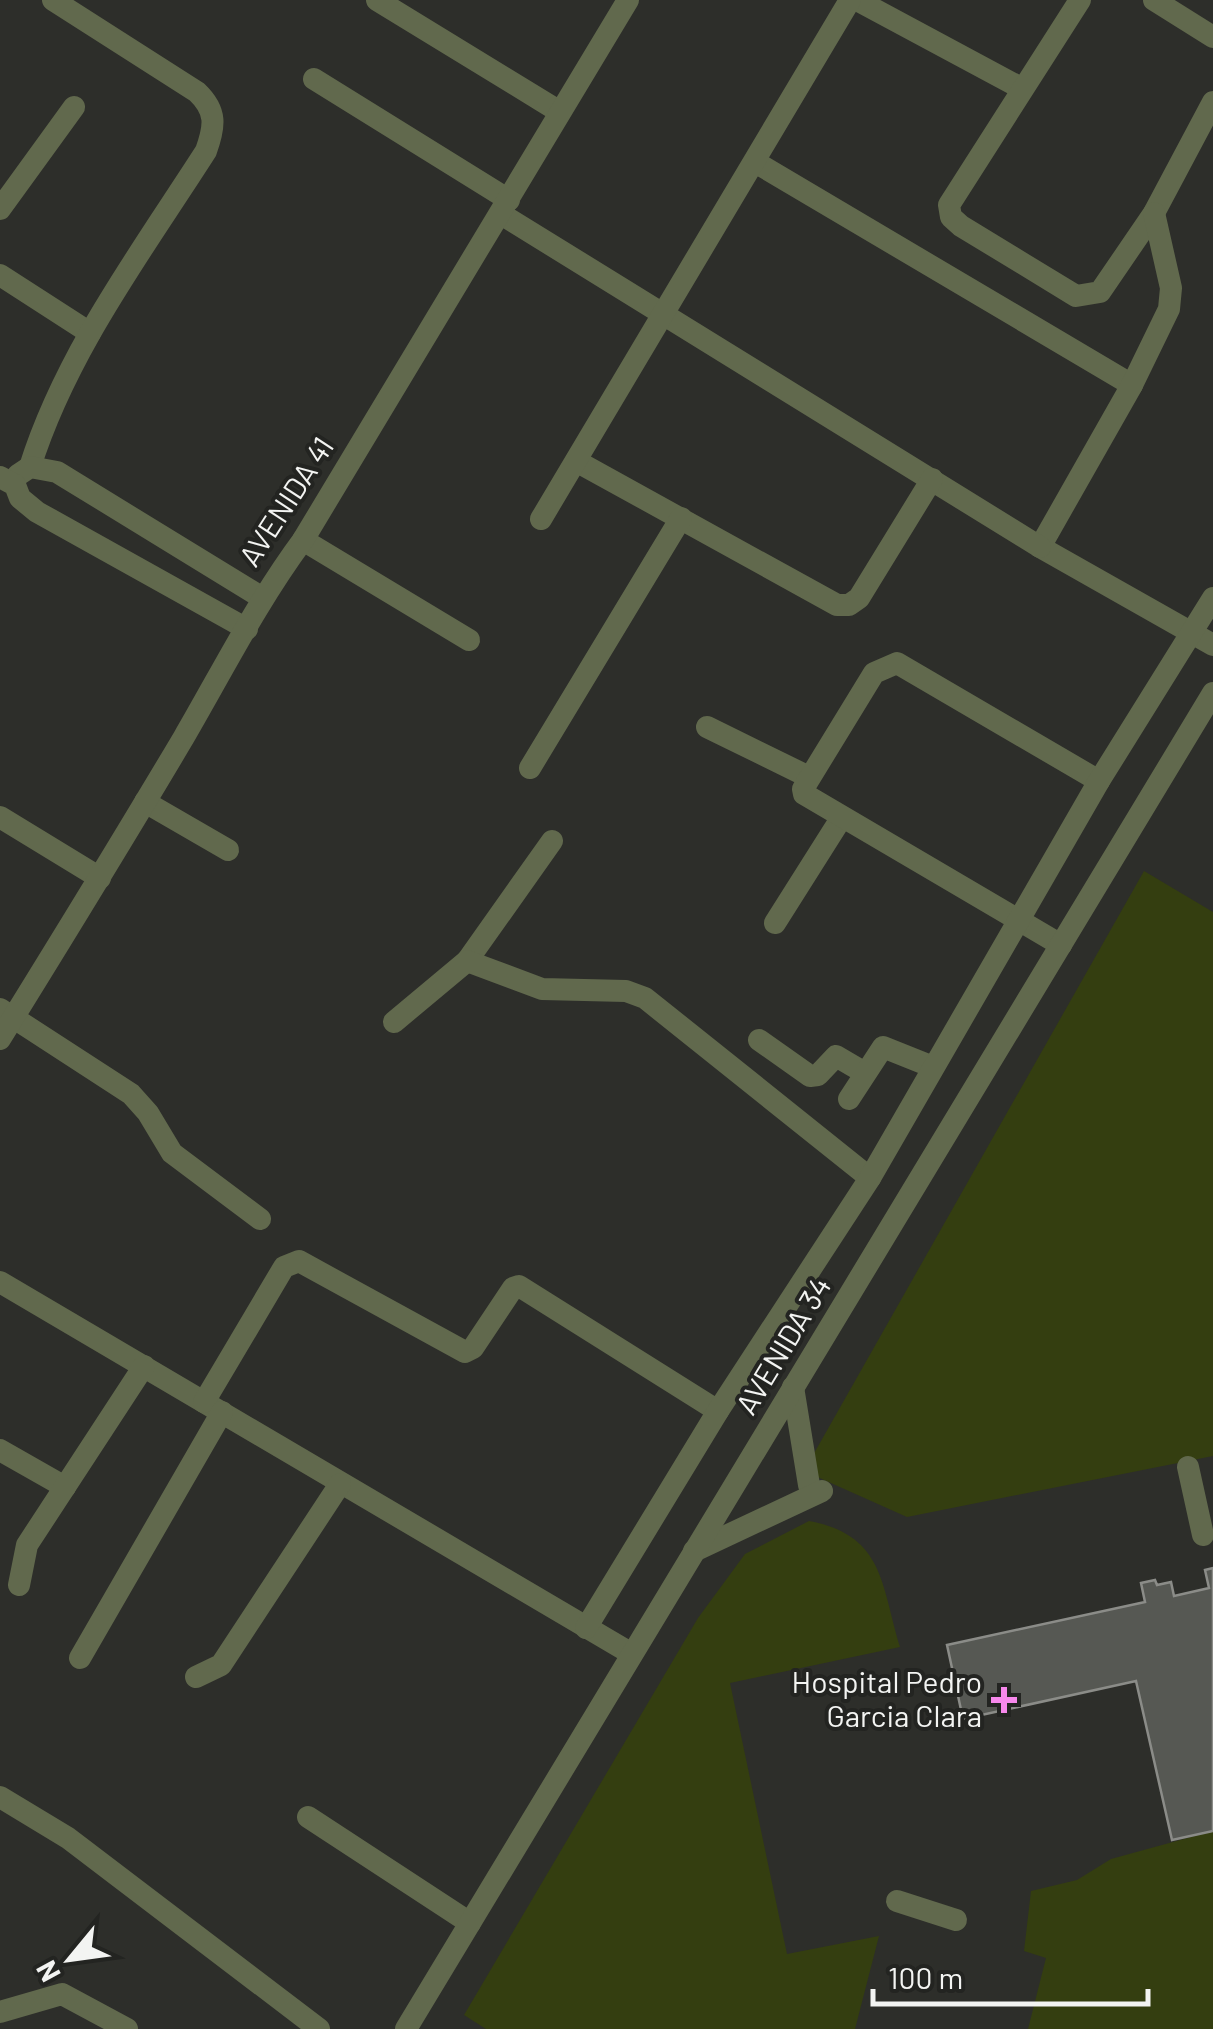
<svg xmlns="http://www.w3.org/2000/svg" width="1213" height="2029" viewBox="0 0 1213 2029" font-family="Barlow,sans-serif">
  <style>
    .green { fill: #343e10 }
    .building { fill: #565853; stroke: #8b8c88; stroke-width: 2.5 }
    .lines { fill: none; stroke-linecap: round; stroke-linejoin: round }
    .minor { stroke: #61694d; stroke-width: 22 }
    .poi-dot { fill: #f788ec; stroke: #232421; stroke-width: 4 }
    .labels { text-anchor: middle; stroke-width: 8; stroke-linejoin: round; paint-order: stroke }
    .street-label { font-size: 30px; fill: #f3f4f2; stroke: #232421 }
    .poi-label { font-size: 30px; fill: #f3f4f2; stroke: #232421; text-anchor: end }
  </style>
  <rect width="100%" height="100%" fill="#2d2e2a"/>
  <g class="green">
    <polygon points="1144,871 1213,912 1213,1456 907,1517 804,1471"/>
    <path d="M 809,1521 C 884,1535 881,1584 900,1647 L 730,1683 L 787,1954 L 879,1936 L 855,2029 L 486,2029 L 464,2015 L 698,1618 L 745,1554 Z"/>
    <polygon points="1213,1831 1213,2029 1028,2029 1046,1958 1024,1951 1031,1891 1077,1880 1111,1859"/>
  </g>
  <polygon class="building" points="1213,1568 1213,1831 1172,1840 1136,1681 963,1719 947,1645 1145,1602 1141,1583 1155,1580 1157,1585 1171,1582 1174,1596 1209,1588 1205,1570"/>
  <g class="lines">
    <g class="minor">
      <polyline points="377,0 560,112"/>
      <polyline points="857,0 1021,88"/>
      <polyline points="1080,0 949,205 951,217 961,226 1076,296 1100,292 1154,213 1213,102"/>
      <polyline points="1154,0 1213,37"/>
      <polyline points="314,79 509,200"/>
      <polyline points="755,162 1132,385"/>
      <polyline points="0,209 74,107"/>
      <polyline points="1154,213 1171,288 1169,309 1132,385 1040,547 1213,645"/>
      <polyline points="501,214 1040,547"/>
      <polyline points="0,275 90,333"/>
      <polyline points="576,461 837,605 849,605 859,598 932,479"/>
      <path d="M 30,467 C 66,352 142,251 206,151 C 215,126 217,111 197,92 L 53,0"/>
      <polyline points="18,475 30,467 57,472 261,597"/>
      <polyline points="0,477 15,485 20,498 37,512 247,629"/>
      <polyline points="541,519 850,0"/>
      <polyline points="303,540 469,640"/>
      <polyline points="707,727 809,777"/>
      <polyline points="530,768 681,518"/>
      <polyline points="145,802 228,850"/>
      <polyline points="0,817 100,878"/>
      <polyline points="775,923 842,817"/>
      <polyline points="1061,945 804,794 803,789 874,673 897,663 1099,781"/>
      <polyline points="467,961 552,841"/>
      <polyline points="0,1009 131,1094 148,1113 172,1153 260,1219"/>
      <polyline points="394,1022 467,961 542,989 626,991 645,998 870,1178"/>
      <path d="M 0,1039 C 62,939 124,838 184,737 C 223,670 257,602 303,540 L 628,0"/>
      <polyline points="759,1040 810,1076 818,1075 836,1056 865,1073"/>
      <polyline points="849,1099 883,1047 933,1067"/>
      <polyline points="0,1282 632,1654"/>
      <polyline points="793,1387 809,1485"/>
      <polyline points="204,1402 284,1267 299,1261 465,1352 473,1348 513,1288 519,1286 718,1411"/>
      <polyline points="0,1450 65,1487"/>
      <polyline points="1188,1467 1203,1535"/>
      <polyline points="694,1551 822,1491"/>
      <polyline points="19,1585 27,1545 144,1366"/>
      <polyline points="586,1628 718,1411 870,1178 1099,781 1213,598"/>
      <polyline points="80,1658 222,1412"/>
      <polyline points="196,1677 221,1665 340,1484"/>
      <polyline points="0,1797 68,1838 319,2029"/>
      <polyline points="308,1817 470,1923"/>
      <polyline points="897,1901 956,1920"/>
      <polyline points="0,2012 62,1994 127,2029"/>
      <polyline points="406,2029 1213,693"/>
    </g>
  </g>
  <path class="poi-dot" d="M999 1685h10v10h10v10h-10v10h-10v-10h-10v-10h10z"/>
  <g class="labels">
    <g class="street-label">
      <text transform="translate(287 502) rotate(-57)" y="10">AVENIDA 41</text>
      <text transform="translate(784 1346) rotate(-59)" y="10">AVENIDA 34</text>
    </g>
    <g class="poi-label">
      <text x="982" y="1693">Hospital Pedro<tspan x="982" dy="34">Garcia Clara</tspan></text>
    </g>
  </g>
  <g transform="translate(70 1959) rotate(241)" stroke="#232421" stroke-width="8" paint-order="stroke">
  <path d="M0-8L18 38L0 25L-18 38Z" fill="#f3f4f2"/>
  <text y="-15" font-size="28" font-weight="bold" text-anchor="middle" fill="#f3f4f2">N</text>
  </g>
  <path d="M873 1989v15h275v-15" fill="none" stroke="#f3f4f2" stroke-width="5"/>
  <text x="888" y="1989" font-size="30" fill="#f3f4f2" stroke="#232421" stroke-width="8" paint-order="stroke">100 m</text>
</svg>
